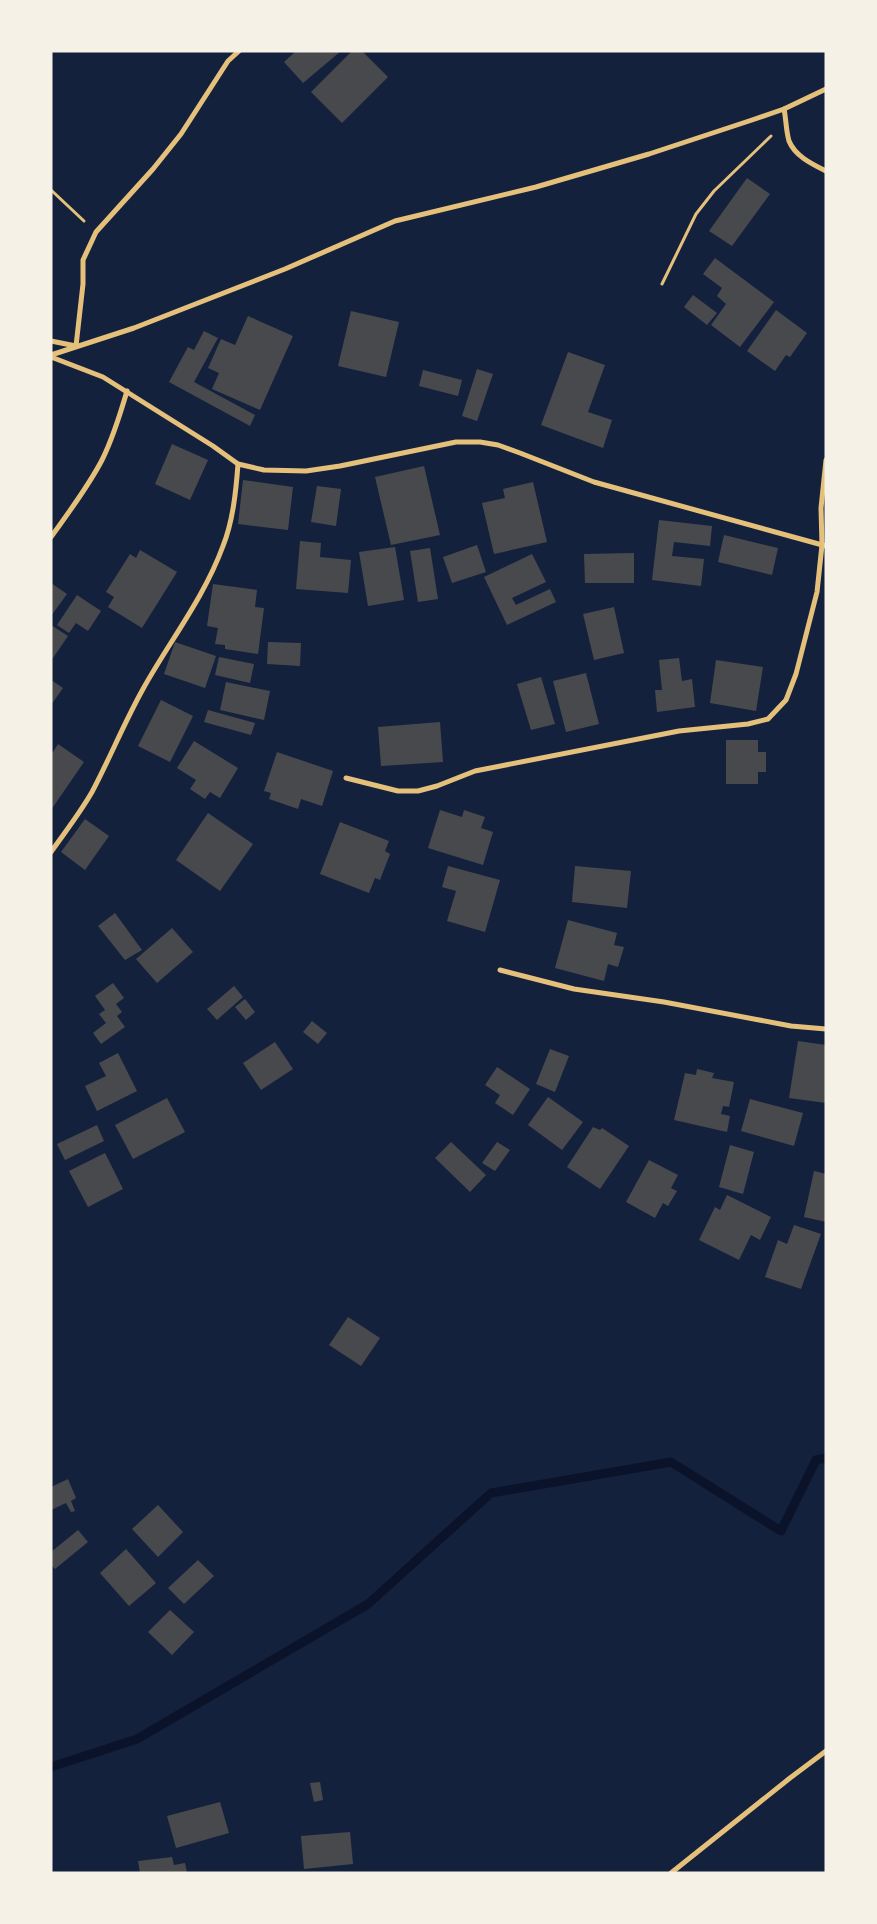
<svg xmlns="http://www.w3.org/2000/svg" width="877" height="1924" viewBox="0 0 877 1924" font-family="'Golos Text',sans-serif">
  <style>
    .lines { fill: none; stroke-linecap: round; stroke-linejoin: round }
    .stream { stroke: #0b132b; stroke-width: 9 }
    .building { fill: #48494c }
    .path { stroke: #e5c07b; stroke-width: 3 }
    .minor { stroke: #e5c07b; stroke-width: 5 }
  </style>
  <rect width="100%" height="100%" fill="#14213d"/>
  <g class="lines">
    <polyline class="stream" points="51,1767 137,1739 368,1604 491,1493 671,1462 781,1531 816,1460 826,1458"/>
  </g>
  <g class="building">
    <polygon points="296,51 341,51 303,83 284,62"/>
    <polygon points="352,51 362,51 388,77 342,123 311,92"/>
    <polygon points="747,178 770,194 732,246 709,231"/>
    <polygon points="715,258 774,302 740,347 711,325 726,304 717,296 722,288 703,274"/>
    <polygon points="693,295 717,313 707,325 684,307"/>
    <polygon points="776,310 807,333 790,357 786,355 775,371 747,351"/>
    <polygon points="351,311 399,322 386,377 338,366"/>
    <polygon points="248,316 293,336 260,410 212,389 219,373 208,368 221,339 235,345"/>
    <polygon points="204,331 218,338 194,382 255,415 250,426 169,382 188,347 194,350"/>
    <polygon points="568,352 605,365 588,412 612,420 603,448 541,425"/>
    <polygon points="477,369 493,374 477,421 462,416"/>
    <polygon points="423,370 462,380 458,396 419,386"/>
    <polygon points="172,444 208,460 190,500 155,484"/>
    <polygon points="424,466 440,535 391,545 375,477"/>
    <polygon points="243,480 293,487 288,530 238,524"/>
    <polygon points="533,482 547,542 494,554 482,503 505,498 503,489"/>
    <polygon points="317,486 341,489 336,526 311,522"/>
    <polygon points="659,520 712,526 710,546 674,542 672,556 704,559 701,586 652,580"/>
    <polygon points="724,535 778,548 772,575 718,562"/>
    <polygon points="300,541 321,543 320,557 351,560 348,593 296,589"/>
    <polygon points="477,545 486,572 452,583 443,557"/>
    <polygon points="395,547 404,600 368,606 359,552"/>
    <polygon points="430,548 438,599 418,602 410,551"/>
    <polygon points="140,550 177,572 142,628 108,607 114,597 106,592 130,554 136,558"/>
    <polygon points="634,553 634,583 585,583 584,554"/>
    <polygon points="532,554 546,582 512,598 516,605 550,589 556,602 507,625 484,577"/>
    <polygon points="51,583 67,594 51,616"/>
    <polygon points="213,584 257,590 255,607 264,608 258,654 225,649 225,645 215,644 218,628 207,626"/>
    <polygon points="77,595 101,611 88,631 76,623 69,633 57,625"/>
    <polygon points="614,607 624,653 594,660 583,614"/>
    <polygon points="51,625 68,636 51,661"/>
    <polygon points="175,642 216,656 205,688 164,674"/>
    <polygon points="268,642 301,643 300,666 267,664"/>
    <polygon points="219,657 254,664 250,683 215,675"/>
    <polygon points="679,658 682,681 692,679 695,707 657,712 655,690 662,690 659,660"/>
    <polygon points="716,660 763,667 756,711 710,703"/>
    <polygon points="586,673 599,724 566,732 553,681"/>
    <polygon points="541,677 555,724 531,730 517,684"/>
    <polygon points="51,680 63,688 51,705"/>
    <polygon points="226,682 270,691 264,720 220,710"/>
    <polygon points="161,700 193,716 170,762 138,746"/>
    <polygon points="208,710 255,723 251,735 204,722"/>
    <polygon points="440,722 443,762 381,766 378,727"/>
    <polygon points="726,740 758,740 758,752 766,752 766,772 758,772 758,784 726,784"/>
    <polygon points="194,741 238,768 220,798 210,792 205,799 190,789 196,780 177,768"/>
    <polygon points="58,744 84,762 51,810 51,755"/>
    <polygon points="277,752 333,771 322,806 301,799 298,809 269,799 271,793 264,791"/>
    <polygon points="440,810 462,817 464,810 485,817 481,828 493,832 483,865 428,848"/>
    <polygon points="208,813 253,844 220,891 176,860"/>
    <polygon points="85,819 109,836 85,870 61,852"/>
    <polygon points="340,822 389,841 385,851 390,854 380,880 375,878 369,893 320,874"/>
    <polygon points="448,866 500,880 485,932 447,921 456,891 442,887"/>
    <polygon points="575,866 631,871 627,908 572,902"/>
    <polygon points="115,913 142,950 125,960 98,926"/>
    <polygon points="568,920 617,933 614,945 624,947 618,967 608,964 604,981 555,968"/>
    <polygon points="172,928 193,952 157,983 136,959"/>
    <polygon points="113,983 124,998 116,1004 122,1012 117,1016 125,1027 101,1044 93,1033 106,1023 99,1014 105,1010 95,996"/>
    <polygon points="234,986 243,997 217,1020 207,1009"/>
    <polygon points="245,999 255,1012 246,1020 235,1007"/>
    <polygon points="312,1021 327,1033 318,1044 303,1032"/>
    <polygon points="798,1041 826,1045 826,1103 789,1098"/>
    <polygon points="275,1042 293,1069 261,1090 243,1063"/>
    <polygon points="550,1049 569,1056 555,1092 536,1084"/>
    <polygon points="118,1053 137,1091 97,1111 85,1086 106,1076 99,1063"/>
    <polygon points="497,1067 530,1089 513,1115 495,1103 500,1095 485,1085"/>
    <polygon points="697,1069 714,1073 712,1078 734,1082 729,1107 723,1106 721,1114 730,1116 727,1132 674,1120 685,1073 696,1075"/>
    <polygon points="548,1097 583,1122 562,1150 528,1125"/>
    <polygon points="167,1098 185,1132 133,1159 115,1125"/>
    <polygon points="750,1099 803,1113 794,1146 741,1131"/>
    <polygon points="97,1125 104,1141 65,1160 57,1144"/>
    <polygon points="593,1127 600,1130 602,1128 629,1146 600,1189 567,1167"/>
    <polygon points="451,1142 486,1175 470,1192 435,1158"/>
    <polygon points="497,1142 510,1150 495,1171 482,1163"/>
    <polygon points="730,1145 754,1152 743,1194 719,1187"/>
    <polygon points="105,1153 123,1189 88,1207 69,1171"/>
    <polygon points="649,1160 678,1175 671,1188 677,1191 668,1206 663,1203 655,1218 626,1202"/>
    <polygon points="814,1171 826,1174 826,1222 804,1217"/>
    <polygon points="727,1195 771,1217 760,1240 751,1235 739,1260 699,1240 715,1207 720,1210"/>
    <polygon points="794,1225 821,1234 801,1289 765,1277 778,1240 787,1244"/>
    <polygon points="348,1317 380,1338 361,1366 329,1345"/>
    <polygon points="68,1479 76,1498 71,1501 75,1511 71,1512 66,1503 51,1510 51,1487"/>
    <polygon points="158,1505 183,1532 158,1557 132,1529"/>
    <polygon points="78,1530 88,1542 55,1569 51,1565 51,1552"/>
    <polygon points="126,1549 156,1583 129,1606 100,1573"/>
    <polygon points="198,1560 214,1576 184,1604 168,1588"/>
    <polygon points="170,1610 194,1632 172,1655 148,1632"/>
    <polygon points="320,1782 323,1800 314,1802 310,1783"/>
    <polygon points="220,1802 229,1833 176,1848 167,1816"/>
    <polygon points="350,1832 353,1864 304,1869 301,1836"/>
    <polygon points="172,1857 174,1865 185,1863 187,1873 140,1873 138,1861"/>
  </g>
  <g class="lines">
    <g class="path">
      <polyline points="51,190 84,221"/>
      <polyline points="662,284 696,214 714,191 771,136"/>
    </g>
    <g class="minor">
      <path d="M 784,109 C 786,118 786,131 789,141 C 795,156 812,164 826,171"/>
      <polyline points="51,341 76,346 83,284 83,260 96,232 153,169 181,134 228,61 239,51"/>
      <polyline points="51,355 134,328 285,269 395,221 536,187 649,154 752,120 784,109 826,89"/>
      <polyline points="51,357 103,377 213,446 238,464 264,470 306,471 340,466 456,442 480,442 498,445 520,453 594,482 826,546"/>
      <path d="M 51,537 C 69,512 88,487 102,460 C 113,438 120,415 127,391"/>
      <polyline points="346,778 398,791 418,791 437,786 475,771 679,731 748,724 768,719 786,700 796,674 817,592 822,545 821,508 826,460"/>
      <path d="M 51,852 C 65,832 80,813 92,792 C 110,758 124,723 143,689 C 169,642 204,598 223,546 C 233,521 236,491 238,464"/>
      <polyline points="500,970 574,989 664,1002 791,1026 826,1029"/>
      <polyline points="671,1873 790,1778 826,1751"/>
    </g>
  </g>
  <rect width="877" height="1924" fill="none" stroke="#f6f1e7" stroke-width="105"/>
</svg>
